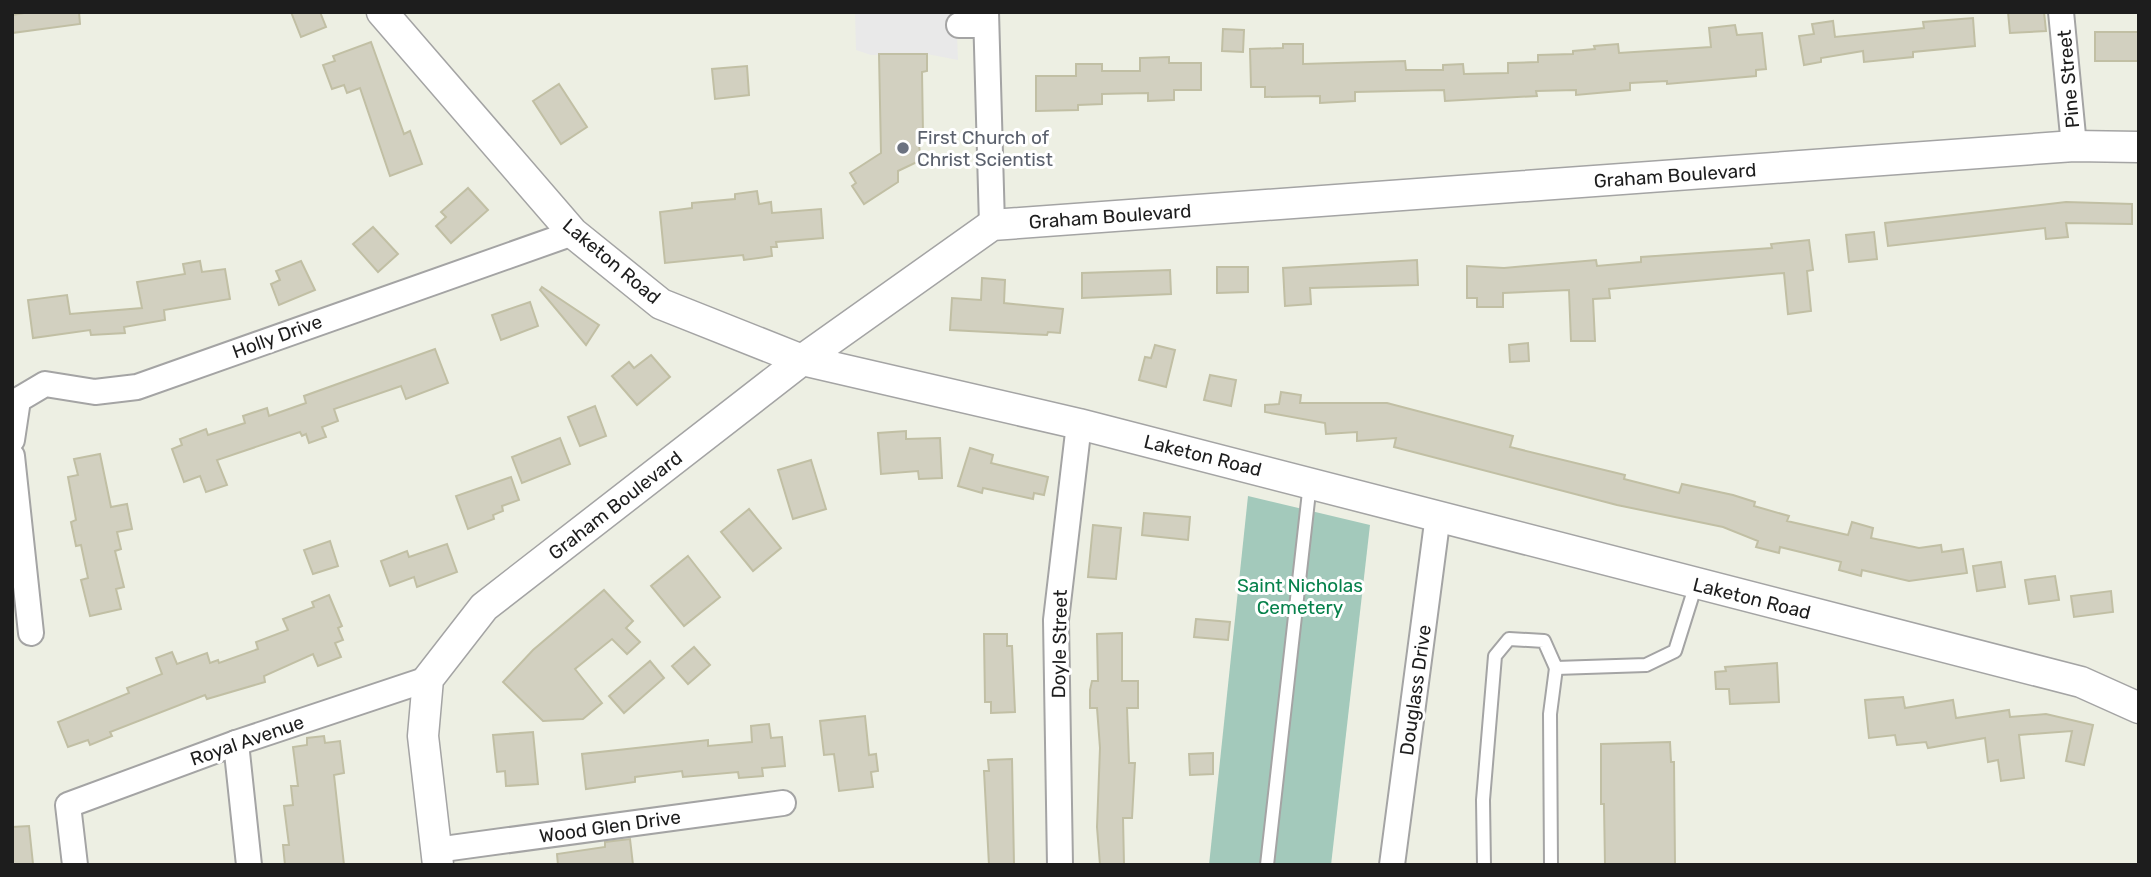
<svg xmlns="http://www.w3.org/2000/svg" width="2151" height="877" viewBox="0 0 2151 877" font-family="Rubik,sans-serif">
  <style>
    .cemetery { fill: #a3c9bb }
    .parking { fill: #e9e9e9 }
    .building { fill: #d2d0c0; stroke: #c1bfa4; stroke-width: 2 }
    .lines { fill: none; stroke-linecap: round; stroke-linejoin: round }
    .service-casing { stroke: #a4a4a4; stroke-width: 16 }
    .minor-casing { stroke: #a4a4a4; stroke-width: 28 }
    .tertiary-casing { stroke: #a4a4a4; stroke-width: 33 }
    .service { stroke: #fff; stroke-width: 12 }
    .minor { stroke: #fff; stroke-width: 24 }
    .tertiary { stroke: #fff; stroke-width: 30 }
    .worship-dot { fill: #6b7280; stroke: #fff; stroke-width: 2.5 }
    .labels { text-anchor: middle; stroke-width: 6; stroke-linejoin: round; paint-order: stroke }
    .street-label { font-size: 19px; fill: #1d1d1d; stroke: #fff }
    .worship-label { font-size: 19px; fill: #5b616d; stroke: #fff; text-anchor: start }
    .park-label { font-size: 19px; fill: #06814b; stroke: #fff }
  </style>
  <rect width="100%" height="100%" fill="#edefe3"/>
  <polygon class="cemetery" points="1248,496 1370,525 1331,865 1209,865"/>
  <polygon class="parking" points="855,12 956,12 958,60 927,54 871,55 856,50"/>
  <g class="building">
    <polygon points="30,12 79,12 80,24 12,33 12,15"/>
    <polygon points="291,12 320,12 326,27 301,37"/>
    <polygon points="2008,12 2044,12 2046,31 2010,33"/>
    <polygon points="1973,18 1975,46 1913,52 1913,57 1864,62 1863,51 1821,58 1821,62 1804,65 1799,36 1814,34 1812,24 1833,21 1835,37 1924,28 1923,22"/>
    <polygon points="1735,25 1737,35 1762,33 1766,69 1756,70 1756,76 1667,84 1667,81 1630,83 1630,90 1576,95 1576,90 1536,91 1537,96 1445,101 1444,90 1355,92 1355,101 1320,103 1320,96 1265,97 1265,87 1251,87 1250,49 1283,48 1283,44 1303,44 1303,64 1405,61 1406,70 1443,70 1443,65 1463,64 1464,74 1508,73 1508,63 1538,62 1538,55 1573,54 1573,51 1595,49 1594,46 1618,44 1619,53 1711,47 1709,28"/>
    <polygon points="1223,29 1244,30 1243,52 1222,51"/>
    <rect x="2095" y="32" width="44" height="29"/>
    <polygon points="371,42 404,134 410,131 422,164 390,176 360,88 347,93 344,85 332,89 323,65 335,61 333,56"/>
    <polygon points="879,54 927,54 927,71 922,72 923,134 918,137 920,153 917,162 898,171 898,182 864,204 852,186 856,183 850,173 881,153"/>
    <polygon points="1169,57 1169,63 1201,63 1201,90 1174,90 1174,100 1148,101 1148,93 1102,94 1102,104 1078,105 1078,110 1036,111 1036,76 1076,76 1076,64 1102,64 1102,71 1140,71 1140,58"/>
    <polygon points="747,66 749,95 715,99 712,69"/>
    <polygon points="559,84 587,127 561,144 533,101"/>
    <polygon points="468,188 488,210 451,243 436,226 446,217 441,212"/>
    <polygon points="757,191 759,204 771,202 772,213 821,209 823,238 776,242 777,247 771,247 772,256 744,260 743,255 665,263 660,212 692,208 692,203 735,199 735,194"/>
    <polygon points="2066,202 2132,204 2132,224 2066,223 2068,237 2046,239 2045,228 1888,246 1885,223"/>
    <polygon points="373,227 398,254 378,272 353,244"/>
    <polygon points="1874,232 1877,259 1849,262 1846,235"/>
    <polygon points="1809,240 1813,270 1807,271 1811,311 1788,314 1784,273 1609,289 1610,298 1593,299 1595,341 1571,341 1569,290 1503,293 1503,307 1477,307 1477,298 1467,298 1467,266 1504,268 1596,260 1597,266 1641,262 1641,257 1772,248 1771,244"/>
    <polygon points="1417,260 1418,285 1310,288 1311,304 1285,306 1283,268"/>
    <polygon points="200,261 202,272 225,269 230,299 164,310 165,320 124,327 125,333 91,335 90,330 33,338 28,300 67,295 70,314 142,308 137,282 185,274 183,264"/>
    <polygon points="301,261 315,290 279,305 271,284 280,280 276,271"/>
    <polygon points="1217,267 1248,267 1248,292 1217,293"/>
    <polygon points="1170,270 1171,294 1082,298 1082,273"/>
    <polygon points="982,278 1005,280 1004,303 1063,309 1060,333 1048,332 1047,335 950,330 952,298 981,300"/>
    <polygon points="542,287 599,325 586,345 540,290"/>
    <polygon points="530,302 538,326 501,340 492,315"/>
    <polygon points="1528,343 1529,361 1510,362 1509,345"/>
    <polygon points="1155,345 1175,350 1166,387 1139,380 1145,357 1151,358"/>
    <polygon points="435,349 448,383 406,399 401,386 334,409 338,421 322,427 326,437 309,443 306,434 302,436 300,432 217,460 227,485 206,492 200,476 184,482 172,449 182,445 180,439 206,429 208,435 245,423 243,416 267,408 269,416 306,403 304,396"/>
    <polygon points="651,355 670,377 637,405 612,376 629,362 634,368"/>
    <polygon points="1210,375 1236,380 1231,406 1204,400"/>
    <polygon points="1281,392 1301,395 1300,403 1387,403 1513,436 1510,447 1625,475 1624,479 1679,493 1682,484 1733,495 1755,502 1754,506 1789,516 1787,521 1848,535 1852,522 1873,528 1871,538 1919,548 1941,545 1942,552 1963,549 1967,573 1909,581 1862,570 1861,576 1839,570 1841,562 1780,547 1779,553 1756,547 1758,541 1723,527 1617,505 1394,447 1396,438 1357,441 1357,432 1326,434 1325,423 1265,412 1265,405 1279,404"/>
    <polygon points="595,406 606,436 580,446 568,417"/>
    <polygon points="906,431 906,439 940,438 942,478 919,479 918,471 881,474 878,433"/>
    <polygon points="560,438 570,464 522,483 512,457"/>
    <polygon points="970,448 993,455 991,463 1048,477 1044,495 1034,493 1033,499 983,488 982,493 958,486"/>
    <polygon points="100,454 111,507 127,504 132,529 117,532 121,549 115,551 124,587 116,589 121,609 90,616 81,580 88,578 81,545 76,546 71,522 76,520 68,477 78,475 74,459"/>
    <polygon points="811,460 826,509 793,519 778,470"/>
    <polygon points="511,477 519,500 502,506 503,511 493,515 494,519 468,529 456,496"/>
    <polygon points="749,509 781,548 753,571 721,532"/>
    <polygon points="1144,513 1190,517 1188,540 1142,535"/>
    <polygon points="1093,525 1121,528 1116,579 1088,577"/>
    <polygon points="330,541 338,566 313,574 304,550"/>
    <polygon points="447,544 457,572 417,587 414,577 390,586 381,561 407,551 409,557"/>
    <polygon points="688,556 720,597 684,626 651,586"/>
    <polygon points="2001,562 2005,587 1977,591 1973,566"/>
    <polygon points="2055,576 2059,600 2029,604 2025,580"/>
    <polygon points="604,590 633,621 626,628 640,642 627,654 612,639 575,669 602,703 583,719 543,721 503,682 533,650"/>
    <polygon points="2111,591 2113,612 2074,617 2071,596"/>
    <polygon points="329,595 342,626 338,628 343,640 335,643 341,657 318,666 313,654 264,676 265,682 207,699 205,695 110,732 112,736 90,745 88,740 68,747 58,722 129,693 127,688 162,674 156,658 172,652 177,664 207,653 210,663 218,660 219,663 258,649 256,642 288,630 283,619 314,607 312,602"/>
    <polygon points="1196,619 1230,622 1228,640 1194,637"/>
    <polygon points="1122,633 1122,681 1138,681 1138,708 1127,708 1129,763 1135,763 1132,818 1123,818 1124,865 1100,865 1097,827 1100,748 1097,708 1090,708 1090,690 1092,681 1098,681 1097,634"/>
    <polygon points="984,634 1007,634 1007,646 1012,646 1015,712 991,713 991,702 985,702"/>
    <polygon points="694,647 710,665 688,684 672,666"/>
    <polygon points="650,661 664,678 624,713 609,696"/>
    <polygon points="1777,663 1779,702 1730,704 1729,689 1716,689 1715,672 1726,671 1725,667"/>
    <polygon points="1903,697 1905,708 1953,700 1956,718 2009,710 2010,717 2046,714 2093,725 2084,765 2066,761 2072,731 2019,735 2024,778 2001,781 1998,760 1988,762 1985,738 1928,748 1926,742 1897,745 1895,735 1869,738 1865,700"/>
    <polygon points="865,716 869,755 876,754 878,771 871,772 873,787 839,791 834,754 824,755 820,721"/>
    <polygon points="769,724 771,738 782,737 785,766 762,768 763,776 739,778 738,772 683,777 682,771 635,777 635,782 586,789 582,754 708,740 708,746 752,742 751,726"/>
    <polygon points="533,732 538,784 506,786 505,771 497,772 493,735"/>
    <polygon points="324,736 325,743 340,741 344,773 334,775 344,865 285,865 283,845 289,845 284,806 293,805 291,786 298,786 293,747 307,745 307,738"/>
    <polygon points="1670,742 1671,762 1674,762 1675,865 1605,865 1604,804 1601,804 1601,744"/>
    <polygon points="1213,753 1213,774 1190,775 1189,754"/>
    <polygon points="1012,759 1014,865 989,865 984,771 989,771 988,760"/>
    <polygon points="29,826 33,864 12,865 12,827"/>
    <polygon points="630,839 633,865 558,865 557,854 605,847 605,842"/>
  </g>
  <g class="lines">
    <g class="service-casing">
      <g id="service">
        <polyline points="1267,865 1310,483"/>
        <polyline points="1484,865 1483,800 1495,656 1509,639 1544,641 1556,668 1646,665 1675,651 1696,584"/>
        <polyline points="1551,865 1550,714 1556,668"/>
      </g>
    </g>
    <g class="minor-casing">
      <g id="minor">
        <polyline points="986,12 992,225"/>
        <polyline points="2061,12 2074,146"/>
        <polyline points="959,25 986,25"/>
        <polyline points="12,440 18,400 45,384 95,392 137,387 573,233"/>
        <polyline points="12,456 31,633"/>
        <polyline points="236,743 249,865"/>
        <polyline points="436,850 783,803"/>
        <polyline points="75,865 68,805 236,743 428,679"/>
        <polyline points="1060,865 1056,620 1079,424"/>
        <polyline points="1392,865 1438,515"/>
      </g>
    </g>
    <g class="tertiary-casing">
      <g id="tertiary">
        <polyline points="382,12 573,233 661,304 802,360 1079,424 2081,682 2139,708"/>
        <polyline points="438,865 423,736 428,679 484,607 802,360 992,225 2074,146 2139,147"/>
      </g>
    </g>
    <use href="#service" class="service"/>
    <use href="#minor" class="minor"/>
    <use href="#tertiary" class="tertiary"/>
  </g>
  <circle class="worship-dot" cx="903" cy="148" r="7"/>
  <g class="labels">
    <g class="street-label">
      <text transform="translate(2068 79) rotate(-95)" y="7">Pine Street</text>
      <text transform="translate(1675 175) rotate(-4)" y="7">Graham Boulevard</text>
      <text transform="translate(1110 216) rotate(-4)" y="7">Graham Boulevard</text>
      <text transform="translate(612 261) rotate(40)" y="7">Laketon Road</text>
      <text transform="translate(277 336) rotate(-20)" y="7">Holly Drive</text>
      <text transform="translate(1203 455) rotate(14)" y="7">Laketon Road</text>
      <text transform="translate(615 505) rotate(-38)" y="7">Graham Boulevard</text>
      <text transform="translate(1752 598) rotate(14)" y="7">Laketon Road</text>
      <text transform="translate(1059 644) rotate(-89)" y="7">Doyle Street</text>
      <text transform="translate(1415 690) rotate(-82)" y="7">Douglass Drive</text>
      <text transform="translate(247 740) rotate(-19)" y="7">Royal Avenue</text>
      <text transform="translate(610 826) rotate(-8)" y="7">Wood Glen Drive</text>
    </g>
    <g class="worship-label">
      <text x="917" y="144">First Church of<tspan x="917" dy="22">Christ Scientist</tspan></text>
    </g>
    <g class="park-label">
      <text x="1300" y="592">Saint Nicholas<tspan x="1300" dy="22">Cemetery</tspan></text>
    </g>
  </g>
  <rect width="2151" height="877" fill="none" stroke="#1d1d1d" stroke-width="28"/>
</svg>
